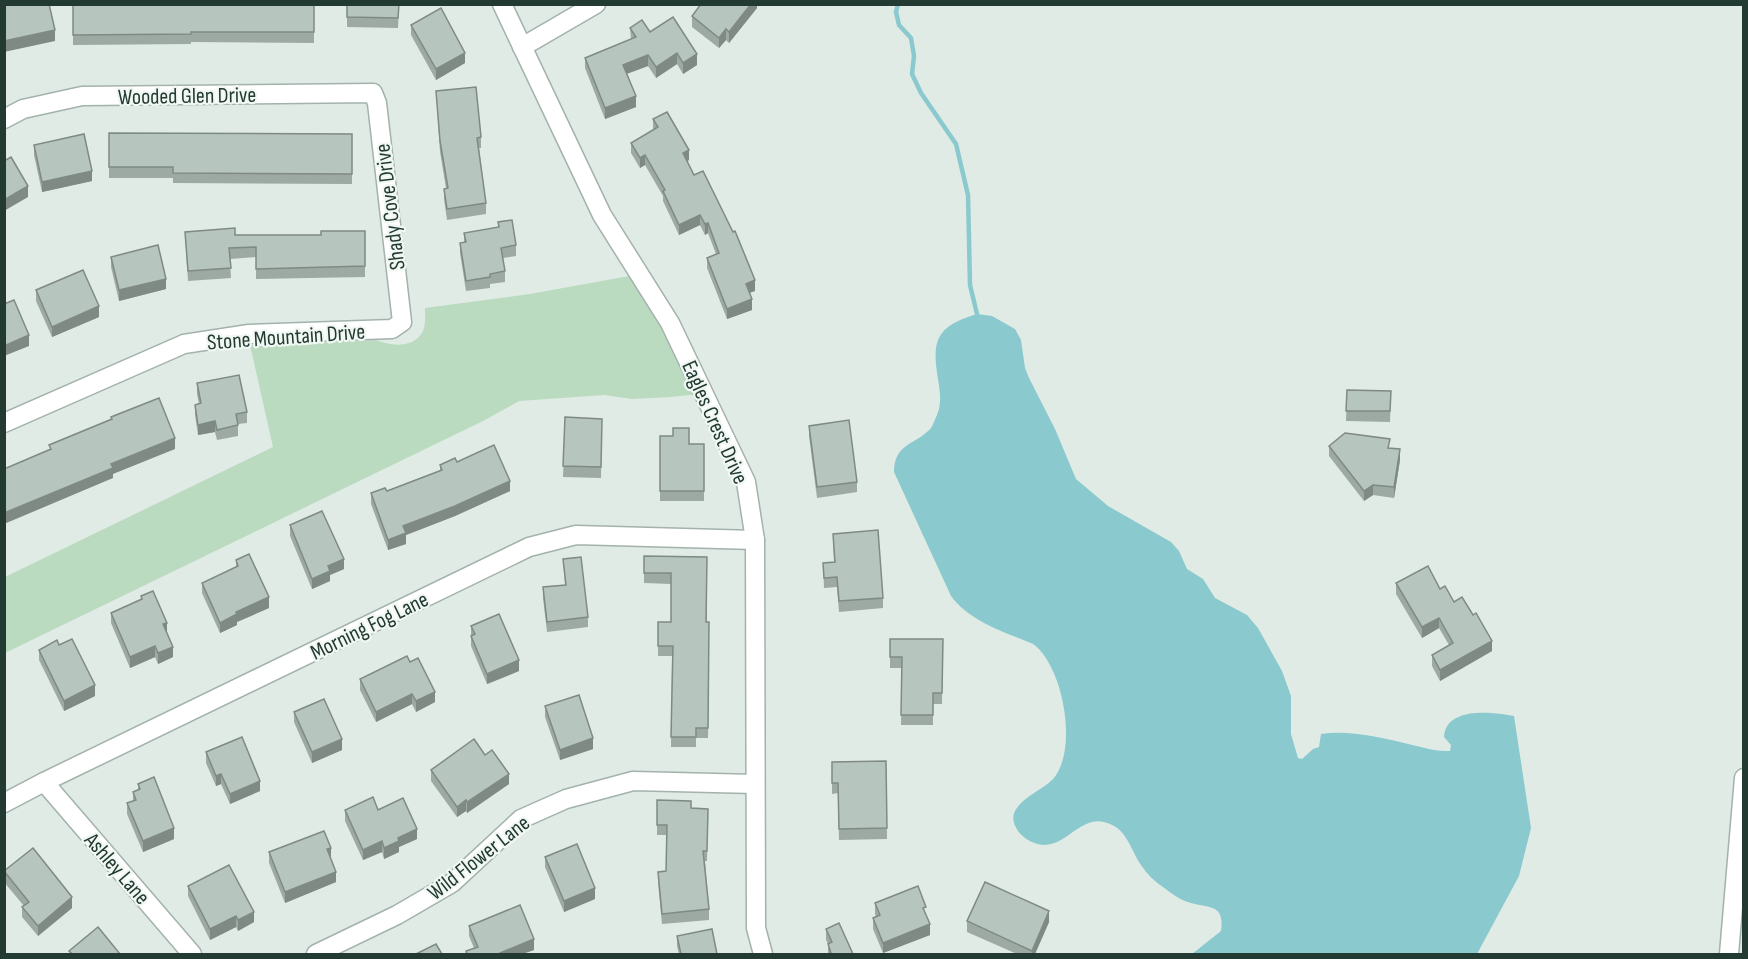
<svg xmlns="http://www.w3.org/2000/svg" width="1748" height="959" viewBox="0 0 1748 959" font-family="'Sofia Sans Condensed',sans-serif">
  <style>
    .green { fill: #badbc0 }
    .water { fill: #8ac9ce }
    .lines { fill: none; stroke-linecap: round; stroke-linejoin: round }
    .stream { stroke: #8ac9ce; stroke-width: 4.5 }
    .minor-casing { stroke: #a3b2ac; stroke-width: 21 }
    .minor { stroke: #fff; stroke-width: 18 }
    .wall { fill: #9da9a3 }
    .shaded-wall { fill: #7f8a85 }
    .building { fill: #b6c5be; stroke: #7f8a85; stroke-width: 1.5 }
    .labels { text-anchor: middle; stroke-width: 4.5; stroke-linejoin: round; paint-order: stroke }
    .street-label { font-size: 22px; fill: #223a32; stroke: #f1f7f3 }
  </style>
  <rect width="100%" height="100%" fill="#e0ebe5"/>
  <path class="green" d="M 635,275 L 699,394 L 671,397 L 632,399 L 604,395 L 519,401 L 485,420 L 5,653 L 5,577 L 273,447 L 250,345 L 376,340 C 390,346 414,349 423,331 C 426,325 425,314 425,308 L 530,294 Z"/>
  <path class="water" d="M 977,314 L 992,316 L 1015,329 L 1021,340 L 1025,368 L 1029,378 L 1055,429 L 1076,479 L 1108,506 L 1171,542 L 1179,551 L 1187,569 L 1203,579 L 1215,598 L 1247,615 L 1258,628 L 1282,671 L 1291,696 L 1291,734 L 1298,758 L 1302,759 L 1313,749 L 1319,747 L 1321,734 C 1349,730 1377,737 1404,743 C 1419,746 1434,752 1450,751 L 1451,745 L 1444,737 C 1446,706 1493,712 1514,716 L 1531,828 L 1519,876 L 1477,954 L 1192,954 L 1221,931 C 1225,904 1209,908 1191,903 C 1180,900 1172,894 1163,887 C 1154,881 1147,874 1141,865 C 1130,849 1127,827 1104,822 C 1075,815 1060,862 1025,838 C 1017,832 1010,821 1015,811 C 1023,796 1043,790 1053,779 C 1079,750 1063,665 1033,644 C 1005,632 970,622 951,596 L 894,472 C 894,443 916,445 931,428 C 933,425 935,419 937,415 C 942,403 940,392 938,379 C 931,338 938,326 977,314 Z"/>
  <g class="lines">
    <polyline class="stream" points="898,4 896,12 899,25 911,38 914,56 912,74 921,93 956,144 968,195 970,285 977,314"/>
    <g class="minor-casing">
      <g id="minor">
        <polyline points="502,4 602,215 670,323 746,482 755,540 756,928 763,954"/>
        <polyline points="522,47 596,4"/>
        <polyline points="4,119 23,109 82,96 373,93 377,103 402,322 392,329 249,334 184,344 4,423"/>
        <polyline points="44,782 192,954"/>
        <polyline points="4,803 44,782 529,547 576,535 755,540"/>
        <polyline points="316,954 397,915 452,883 521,819 566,799 633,781 755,784"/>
        <polyline points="1729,954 1744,778"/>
      </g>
    </g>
    <use href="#minor" class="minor"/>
  </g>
  <g class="wall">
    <polygon points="73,4 314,4 314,43 191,42 191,44 73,45"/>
    <polygon points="347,4 399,4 398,28 347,27"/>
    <polygon points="757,4 757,8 729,43 726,40 719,48 692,27 692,16"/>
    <polygon points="411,25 465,63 436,80 411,35"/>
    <polygon points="630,28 650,32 697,65 683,74 677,64 656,78 648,66 627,74 636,107 605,119 585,68 585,58 631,39"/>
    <polygon points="436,91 481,137 481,148 479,148 486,203 486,214 447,220 444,199 444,189 446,188 440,152"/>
    <polygon points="653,119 689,160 687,161 755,291 749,293 752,310 727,319 707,268 707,258 716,254 708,233 705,235 700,225 679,235 663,201 663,196 645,165 640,168 631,153 631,143 653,130"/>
    <polygon points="109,133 352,134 352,184 173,183 173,178 109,178"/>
    <polygon points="34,145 92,181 42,192 34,155"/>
    <polygon points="498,222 516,245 516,256 503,258 505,271 505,282 490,284 490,288 466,291 460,253 460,243 464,242 464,233 498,228"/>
    <polygon points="365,231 365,277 256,279 256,257 230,259 231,278 188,281 185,232 235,235 321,235"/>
    <polygon points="111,257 166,289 119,301 111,267"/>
    <polygon points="36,290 99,317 52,337 36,301"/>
    <polygon points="197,383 247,412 247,423 238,424 238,436 217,440 215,432 198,435 195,415 195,405 199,404 197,394"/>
    <polygon points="1347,390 1391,391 1390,422 1346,421"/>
    <polygon points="565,417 602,419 601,478 563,477"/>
    <polygon points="809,426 857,482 857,492 817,498 809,436"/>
    <polygon points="660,436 689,444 704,444 704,501 660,501"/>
    <polygon points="1329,446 1390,448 1400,460 1394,498 1373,495 1364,501 1329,456"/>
    <polygon points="457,462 510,491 455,516 406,535 406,544 388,550 371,504 371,493 387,491 440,471 440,465"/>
    <polygon points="290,525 344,569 330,575 330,581 312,589 290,536"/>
    <polygon points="833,534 883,598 883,608 839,612 837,587 824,588 823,563 834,562"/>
    <polygon points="644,556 707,557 707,622 709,622 708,738 696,738 696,747 671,747 672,656 658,656 658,622 671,622 671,584 644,583"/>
    <polygon points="563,559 588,617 588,627 547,632 543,598 543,587 565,585"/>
    <polygon points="236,560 269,608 237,622 237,625 220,633 202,593 202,583 236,567"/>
    <polygon points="1396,583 1440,589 1454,602 1492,651 1440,681 1432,666 1432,655 1449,645 1439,628 1422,638 1396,594"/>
    <polygon points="141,596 167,632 173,657 158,664 155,657 130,668 111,623 111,613 141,600"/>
    <polygon points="471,626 519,671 487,684 471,646"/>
    <polygon points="890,639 943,639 942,704 933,704 933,725 901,725 902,668 890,668"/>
    <polygon points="59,645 95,696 64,711 39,660 39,650"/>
    <polygon points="407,656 435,702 416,712 412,704 376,722 360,690 360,679"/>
    <polygon points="545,706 593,749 560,760 545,717"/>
    <polygon points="294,712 342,750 312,763 294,722"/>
    <polygon points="206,752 260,791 230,804 221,784 216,786 206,763"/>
    <polygon points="485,755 509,784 467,813 466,811 457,817 431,781 431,770"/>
    <polygon points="886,761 887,839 839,840 838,793 832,794 832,762"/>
    <polygon points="138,784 174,839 143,852 127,814 127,803 133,801 133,792 138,790"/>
    <polygon points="657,800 691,808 708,809 707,861 705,861 709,909 709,920 662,924 658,882 658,872 666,871 667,835 657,835"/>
    <polygon points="345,810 378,810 417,839 399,847 399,852 384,859 382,852 363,860 345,821"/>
    <polygon points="269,852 336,882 285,903 269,863"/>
    <polygon points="545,857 595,899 564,912 545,867"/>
    <polygon points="4,871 72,908 38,936 22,917 22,907 24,906 4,882"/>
    <polygon points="188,886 254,922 238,931 236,927 210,940 188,896"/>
    <polygon points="875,903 926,915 930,935 883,953 873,929 873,918 876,917 875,914"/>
    <polygon points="967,921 1049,922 1035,954 1017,954 967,932"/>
    <polygon points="469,926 534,950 522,954 466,954 466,951 474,948 469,936"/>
    <polygon points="826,929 853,954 828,954 828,944 826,940"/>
    <polygon points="677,936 717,954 679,954 677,946"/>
  </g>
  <g class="shaded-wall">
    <polygon points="751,4 757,4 757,8 729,43 729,32"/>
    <polygon points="726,29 726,40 719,48 719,38"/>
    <polygon points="55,30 55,41 4,52 4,41"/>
    <polygon points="465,53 465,63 436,80 436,69"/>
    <polygon points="677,53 677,64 656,78 656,67"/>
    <polygon points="697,54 697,65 683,74 683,63"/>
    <polygon points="648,55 648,66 623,75 623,65"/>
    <polygon points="636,96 636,107 605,119 605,108"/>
    <polygon points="689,150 689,160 683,164 683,153"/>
    <polygon points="645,155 645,165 640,168 640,158"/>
    <polygon points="92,171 92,181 42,192 42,182"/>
    <polygon points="28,186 28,197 4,211 4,200"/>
    <polygon points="700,215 700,225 679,235 679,225"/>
    <polygon points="708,223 708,233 705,235 705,224"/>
    <polygon points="166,279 166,289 119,301 119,290"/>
    <polygon points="755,280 755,291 746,294 746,284"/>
    <polygon points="752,299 752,310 727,319 727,309"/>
    <polygon points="99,306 99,317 52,337 52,327"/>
    <polygon points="29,335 29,346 4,356 4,346"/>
    <polygon points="215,421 215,432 198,435 198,425"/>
    <polygon points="175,438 175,449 113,474 113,478 4,524 4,513 111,464"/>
    <polygon points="1400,449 1400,460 1394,498 1394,487"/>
    <polygon points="510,481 510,491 455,516 406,535 406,544 388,550 388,540 403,526"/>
    <polygon points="1373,485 1373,495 1364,501 1364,491"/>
    <polygon points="344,559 344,569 330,575 330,581 312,589 312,579 328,566"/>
    <polygon points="269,597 269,608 237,622 237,625 220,633 220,623 236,612"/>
    <polygon points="1439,618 1439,628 1422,638 1422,627"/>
    <polygon points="167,623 167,633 163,624"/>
    <polygon points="1492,641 1492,651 1440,681 1440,670"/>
    <polygon points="155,646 155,657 130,668 130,657"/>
    <polygon points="173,647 173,657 158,664 158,653"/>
    <polygon points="519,660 519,671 487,684 487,674"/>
    <polygon points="95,685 95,696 64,711 64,701"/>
    <polygon points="435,692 435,702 416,712 416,701"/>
    <polygon points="412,694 412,704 376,722 376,712"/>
    <polygon points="593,738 593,749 560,760 560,750"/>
    <polygon points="342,739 342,750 312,763 312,752"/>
    <polygon points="221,774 221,784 216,786 216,776"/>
    <polygon points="509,774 509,784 467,813 467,802"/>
    <polygon points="260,781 260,791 230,804 230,794"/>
    <polygon points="466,800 466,811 457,817 457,807"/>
    <polygon points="174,828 174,839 143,852 143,841"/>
    <polygon points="417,829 417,839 399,847 399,852 384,859 384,848 398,838"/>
    <polygon points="382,841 382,852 363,860 363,850"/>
    <polygon points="331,848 331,858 327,849"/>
    <polygon points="336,872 336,882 285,903 285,892"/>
    <polygon points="595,888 595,899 564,912 564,901"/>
    <polygon points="72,897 72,908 38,936 38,926"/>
    <polygon points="1049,911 1049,922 1035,954 1032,954 1032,951"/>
    <polygon points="254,912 254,922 238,931 238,920"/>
    <polygon points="236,916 236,927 210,940 210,929"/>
    <polygon points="930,924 930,935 883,953 883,943"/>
    <polygon points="534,939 534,950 522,954 500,954 500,953"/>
  </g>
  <g class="building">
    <polygon points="4,4 49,4 55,30 4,41"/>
    <polygon points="73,4 314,4 314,32 191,32 191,34 73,35"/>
    <polygon points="347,4 399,4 398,18 347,17"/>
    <polygon points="701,4 751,4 729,32 726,29 719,38 692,16"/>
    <polygon points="441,8 465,53 436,69 411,25"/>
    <polygon points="673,17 697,54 683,63 677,53 656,67 648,55 623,65 636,96 605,108 585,58 636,37 630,28 642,20 650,32"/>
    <polygon points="476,87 481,137 477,138 486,203 447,209 444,189 448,188 440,141 436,91"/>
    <polygon points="667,112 689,150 683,153 694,175 703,171 733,232 735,231 755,280 746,284 752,299 727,309 707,258 719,253 708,223 705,224 700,215 679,225 663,191 665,190 645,155 640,158 631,143 658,127 653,119"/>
    <polygon points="109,133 352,134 352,174 173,173 173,167 109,167"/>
    <polygon points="84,134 92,171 42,182 34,145"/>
    <polygon points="11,157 28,186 4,200 4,161"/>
    <polygon points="512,220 516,245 501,248 505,271 490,274 490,277 466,281 460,243 466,242 464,233 499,227 498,222"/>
    <polygon points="235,228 235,235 321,235 321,231 365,231 365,266 256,269 256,247 229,248 231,268 188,271 185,232"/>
    <polygon points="158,245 166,279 119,290 111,257"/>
    <polygon points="83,270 99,306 52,327 36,290"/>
    <polygon points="14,300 29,335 4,346 4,304"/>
    <polygon points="239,375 247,412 236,414 238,425 217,430 215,421 198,425 195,405 201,403 197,383"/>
    <polygon points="1347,390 1391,391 1390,411 1346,411"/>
    <polygon points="159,398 175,438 111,464 113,468 4,513 4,469 51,449 49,445 112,419 111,417"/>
    <polygon points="565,417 602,419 601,467 563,466"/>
    <polygon points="849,420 857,482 817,487 809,426"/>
    <polygon points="673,428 689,428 689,444 704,444 704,491 660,491 660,436 673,436"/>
    <polygon points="1345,433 1390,439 1388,448 1400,449 1394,487 1373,485 1364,491 1329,446"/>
    <polygon points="494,445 510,481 455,506 403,526 406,533 388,540 371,493 385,488 387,491 442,470 440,465 455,458 457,462"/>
    <polygon points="322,511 344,559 328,566 330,571 312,579 290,525"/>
    <polygon points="878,530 883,598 839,601 837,577 824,578 823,563 835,562 833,534"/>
    <polygon points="249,554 269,597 236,612 237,614 220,623 202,583 238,566 236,560"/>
    <polygon points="644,556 707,557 706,622 709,622 708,728 696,728 696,737 671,737 673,646 658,646 658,622 671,622 671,573 644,573"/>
    <polygon points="581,557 588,617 547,622 543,587 566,585 563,559"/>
    <polygon points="1428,566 1440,589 1445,586 1454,602 1462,597 1473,615 1476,613 1492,641 1440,670 1432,655 1453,643 1439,618 1422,627 1396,583"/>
    <polygon points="153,591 167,623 163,624 173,647 158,653 155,646 130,657 111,613 142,599 141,596"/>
    <polygon points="499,614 519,660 487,674 471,636 475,634 471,626"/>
    <polygon points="72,639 95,685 64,701 39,650 57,640 59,645"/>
    <polygon points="890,639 943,639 942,693 933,693 933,715 901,715 902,657 890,657"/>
    <polygon points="407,656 410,662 418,658 435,692 416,701 412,694 376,712 360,679"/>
    <polygon points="579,695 593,738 560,750 545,706"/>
    <polygon points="324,699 342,739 312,752 294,712"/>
    <polygon points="242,737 260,781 230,794 221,774 216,776 206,752"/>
    <polygon points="474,739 485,755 492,750 509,774 467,802 466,800 457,807 431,770"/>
    <polygon points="886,761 887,828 839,829 838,783 832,783 832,762"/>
    <polygon points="154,777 174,828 143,841 127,803 136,800 133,792 140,789 138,784"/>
    <polygon points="373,797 378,810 403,798 417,829 398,838 399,841 384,848 382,841 363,850 345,810"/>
    <polygon points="657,800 691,801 691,808 708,809 707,851 703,851 709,909 662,914 658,872 666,871 667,825 657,825"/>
    <polygon points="324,831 331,848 327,849 336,872 285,892 269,852"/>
    <polygon points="577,844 595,888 564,901 545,857"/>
    <polygon points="33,848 72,897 38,926 22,907 29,902 4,871"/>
    <polygon points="229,865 254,912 238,920 236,916 210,929 188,886"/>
    <polygon points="985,882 1049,911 1032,951 967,921"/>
    <polygon points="918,886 926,907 923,908 930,924 883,943 873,918 880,915 875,903"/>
    <polygon points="520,905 534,939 500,953 501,954 467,954 466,951 478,947 469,926"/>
    <polygon points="839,923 853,954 828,954 831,953 828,944 832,942 826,929"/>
    <polygon points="98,927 120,954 72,954 69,951"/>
    <polygon points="712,929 717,954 681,954 677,936"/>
    <polygon points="436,944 442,954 416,954"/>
  </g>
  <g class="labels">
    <g class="street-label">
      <text transform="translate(187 95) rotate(-1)" y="8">Wooded Glen Drive</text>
      <text transform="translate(389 207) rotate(-97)" y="8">Shady Cove Drive</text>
      <text transform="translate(286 336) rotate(-4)" y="8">Stone Mountain Drive</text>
      <text transform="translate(716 422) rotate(66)" y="8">Eagles Crest Drive</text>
      <text transform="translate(369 625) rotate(-26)" y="8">Morning Fog Lane</text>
      <text transform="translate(478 857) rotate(-38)" y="8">Wild Flower Lane</text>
      <text transform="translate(118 868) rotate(49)" y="8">Ashley Lane</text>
    </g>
  </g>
  <rect width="1748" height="959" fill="none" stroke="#223a32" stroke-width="12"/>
</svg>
